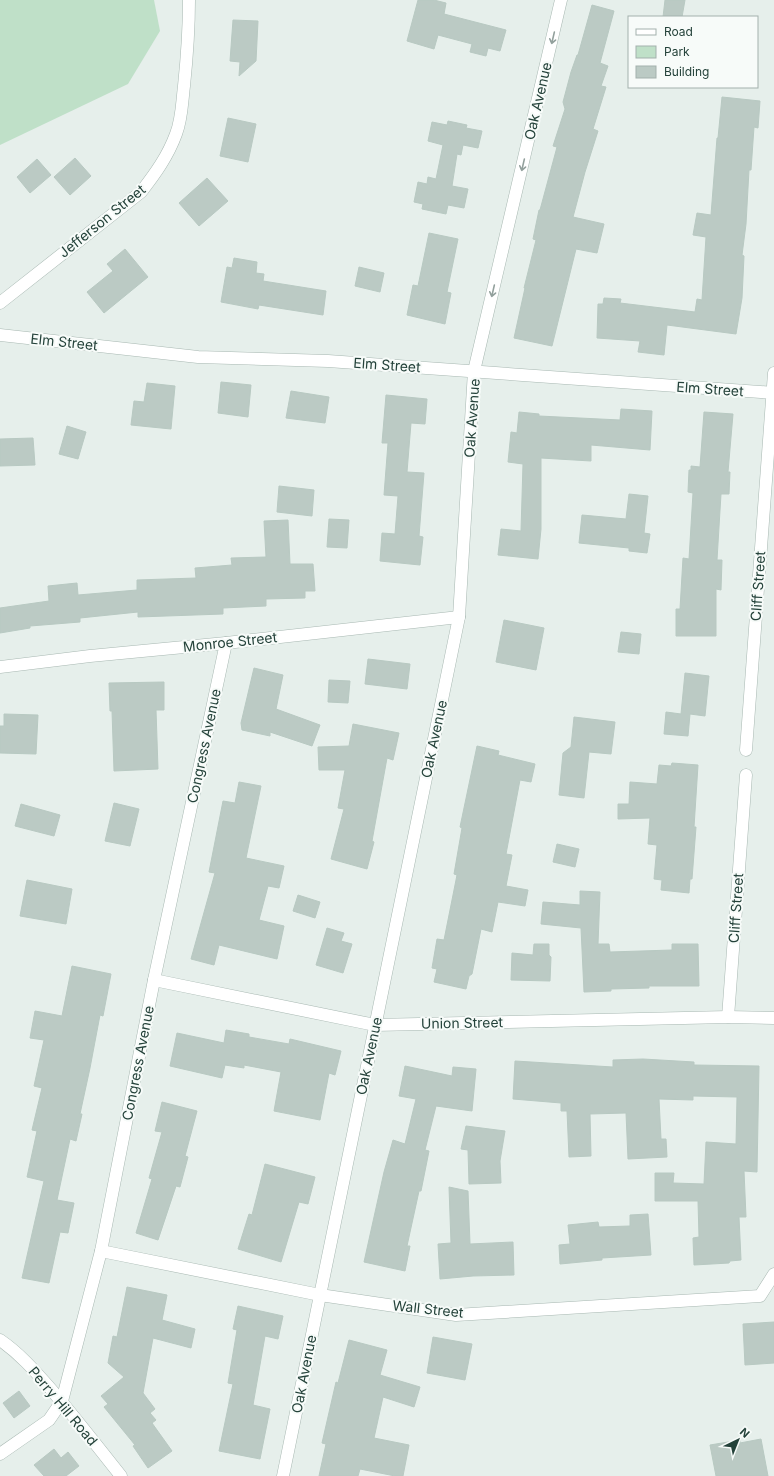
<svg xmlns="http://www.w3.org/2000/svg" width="774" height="1476" viewBox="0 0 774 1476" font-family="Inter,sans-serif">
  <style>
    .green { fill: #bfe0c8 }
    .building { fill: #bbcac4; stroke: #b8c9c2 }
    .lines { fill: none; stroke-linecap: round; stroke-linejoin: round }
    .minor-casing { stroke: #a8b8b2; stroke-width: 13 }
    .minor { stroke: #fff; stroke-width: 12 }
    .oneway { stroke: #92a09c }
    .labels { text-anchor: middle; stroke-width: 4; stroke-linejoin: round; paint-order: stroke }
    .street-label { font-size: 14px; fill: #24423a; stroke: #f7fbf9 }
  </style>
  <rect width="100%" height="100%" fill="#e6efeb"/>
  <polygon class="green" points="0,0 154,0 160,31 128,84 0,145"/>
  <g class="building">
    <polygon points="418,0 434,0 446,3 444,14 506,30 500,51 488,48 486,56 470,52 472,44 438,35 434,49 407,41"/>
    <polygon points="665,0 685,0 682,17 663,17"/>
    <polygon points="592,5 614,11 600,63 608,66 601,86 606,87 593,129 598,131 585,172 573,217 604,224 597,253 576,249 552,346 514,338 525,288 524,288 536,240 533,239 539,210 540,210 557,147 553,146 565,109 563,102 571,72 577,55 578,55"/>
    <polygon points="233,20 258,21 256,61 239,76 240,62 230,61"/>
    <polygon points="722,97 760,101 758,128 754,127 751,170 749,170 746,224 742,255 744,256 742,298 736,334 667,325 664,355 638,352 640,341 597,338 598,304 603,304 604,298 621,299 620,303 695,312 697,299 702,300 706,237 693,235 697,213 711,215 717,138 718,138"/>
    <polygon points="228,118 256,124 248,162 220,156"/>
    <polygon points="448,121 467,125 466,128 482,131 478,148 463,145 461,155 457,154 452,186 468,189 464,208 448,205 446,214 422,209 423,204 414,202 418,182 427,184 428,177 436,179 443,145 428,141 432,122 447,125"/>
    <polygon points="75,158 91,176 70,195 54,177"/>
    <polygon points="37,159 51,175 30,193 17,177"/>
    <polygon points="207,178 228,201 199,226 179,203"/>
    <polygon points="429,233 458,239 447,292 451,293 445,324 407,315 413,285 418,286"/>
    <polygon points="125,249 148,277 104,313 87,292 113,271 107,264"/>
    <polygon points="234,258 257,262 256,273 264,274 263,281 326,291 323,315 259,305 258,309 221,302 227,267 232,268"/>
    <polygon points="359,267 384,273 380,292 355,286"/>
    <polygon points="221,382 251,385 248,417 218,413"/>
    <polygon points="147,383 175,386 171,429 131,425 134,401 144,402"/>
    <polygon points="291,391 329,397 325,423 286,418"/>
    <polygon points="386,395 427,399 425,424 411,423 407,472 424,473 419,536 423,537 420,565 380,561 382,533 395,534 398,496 384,495 388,443 382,443"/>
    <polygon points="621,409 652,411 650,450 591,445 591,461 541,458 541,529 538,559 498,555 501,529 521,531 523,464 508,462 511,432 517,433 519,412 539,414 539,416 620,420"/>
    <polygon points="704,412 733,414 728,472 730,472 729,494 721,494 717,560 722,560 721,590 716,589 716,636 676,636 676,609 680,609 683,558 689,559 693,493 688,492 689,470 691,470 691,466 700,467"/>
    <polygon points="67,426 86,432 78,459 59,454"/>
    <polygon points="33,438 35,465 0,466 0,439"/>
    <polygon points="279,486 314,490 312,516 277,512"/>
    <polygon points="629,494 648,496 644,533 650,534 647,553 629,551 629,548 579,543 582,515 626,519"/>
    <polygon points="329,519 349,520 347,548 327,547"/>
    <polygon points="288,520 290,564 313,564 315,591 305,591 305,598 266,599 266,606 223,608 223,614 138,617 138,612 80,618 80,622 30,626 30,628 0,633 0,608 49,601 48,586 77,583 78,595 137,590 137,580 196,578 195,568 232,565 231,558 266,557 264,521"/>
    <polygon points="504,620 544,628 536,670 496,662"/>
    <polygon points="621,632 641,634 639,654 618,652"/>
    <polygon points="368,659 410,664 407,689 365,684"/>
    <polygon points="254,668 283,675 276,709 320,725 312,746 270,732 270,736 242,730 241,723"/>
    <polygon points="685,673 709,676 705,716 690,714 688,736 664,734 666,712 681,714"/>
    <polygon points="329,680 350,681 348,703 328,702"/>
    <polygon points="164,682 164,710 156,710 158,769 114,771 112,711 110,711 109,683"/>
    <polygon points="4,714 38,715 36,754 0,753 0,726 4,726"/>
    <polygon points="574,717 615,722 611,754 589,752 584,798 559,795 563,753 571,747"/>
    <polygon points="353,724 399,733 393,760 387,758 372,841 374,842 367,869 331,859 344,809 338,808 345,770 319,770 318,747 349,746"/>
    <polygon points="477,746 499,751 498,755 535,764 531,782 520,780 506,854 512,855 506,886 528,890 525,906 498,902 492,932 481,929 472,974 469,976 466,989 434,982 437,969 432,968 437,939 444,940 457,875 454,874 462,828 460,827"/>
    <polygon points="672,763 698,765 694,827 696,827 692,879 690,879 689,893 661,890 662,880 654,879 657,845 648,844 650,818 618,819 618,804 629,804 630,782 657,784 659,765 671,766"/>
    <polygon points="239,782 261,786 246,858 284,866 279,888 268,886 259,920 284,926 277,959 219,945 214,965 191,959 215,873 209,872 223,801 235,803"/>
    <polygon points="114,803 139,809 130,846 105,841"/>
    <polygon points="21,804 60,815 54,836 15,826"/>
    <polygon points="557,844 579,849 575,867 553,862"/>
    <polygon points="27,880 72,889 66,924 20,916"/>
    <polygon points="580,891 600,892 598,944 609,944 610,952 672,950 672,944 698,944 699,986 649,986 649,988 611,989 611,991 584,992 581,928 541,924 543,902 580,905"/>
    <polygon points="298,895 320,902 315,918 293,911"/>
    <polygon points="327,928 344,933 341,941 352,944 343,973 316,965"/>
    <polygon points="534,944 549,944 549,955 551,957 550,981 511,980 512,953 533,955"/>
    <polygon points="72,966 111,974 103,1016 100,1015 90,1068 80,1114 82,1114 76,1141 70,1139 57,1200 74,1203 68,1233 60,1232 49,1283 22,1278 44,1181 27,1177 37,1131 32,1130 42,1088 34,1086 44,1040 30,1038 35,1011 62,1016"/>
    <polygon points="226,1030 249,1034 249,1037 289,1044 290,1039 341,1051 335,1075 329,1073 320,1120 274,1111 281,1072 244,1065 244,1068 225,1065 222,1078 170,1066 177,1033 224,1043"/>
    <polygon points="643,1059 694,1062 694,1065 759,1066 757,1172 744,1171 746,1217 739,1217 741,1260 730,1261 729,1263 694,1265 693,1238 699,1237 698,1201 655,1201 655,1173 674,1173 673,1183 704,1184 706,1142 736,1144 737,1097 693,1096 693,1100 659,1099 661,1139 666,1139 667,1157 628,1159 626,1113 590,1114 591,1156 569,1157 567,1111 561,1111 561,1103 513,1099 515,1061 613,1067 613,1060"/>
    <polygon points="405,1066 452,1076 453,1067 476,1069 472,1111 436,1106 425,1150 429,1151 421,1191 419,1191 407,1246 410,1246 405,1271 364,1262 384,1172 393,1140 405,1144 416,1099 399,1096"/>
    <polygon points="162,1102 197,1111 185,1156 188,1157 180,1187 176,1186 158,1240 136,1233 152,1179 149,1178 162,1132 155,1131"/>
    <polygon points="466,1126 505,1131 500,1161 501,1183 469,1184 468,1150 461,1149"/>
    <polygon points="265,1164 315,1177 308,1204 299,1202 281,1262 238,1249 249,1214 252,1215"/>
    <polygon points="449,1187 468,1191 470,1244 513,1242 514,1275 473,1276 440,1279 438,1244 451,1243"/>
    <polygon points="648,1214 651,1255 602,1258 602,1260 560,1264 559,1245 570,1244 568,1225 598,1222 599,1227 630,1226 630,1215"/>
    <polygon points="127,1287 167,1295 162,1320 195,1329 191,1348 153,1338 143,1393 155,1409 150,1413 156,1420 152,1423 172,1451 148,1468 133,1446 135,1445 104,1407 108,1404 101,1396 124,1377 108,1363 113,1336 117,1337"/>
    <polygon points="238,1306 283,1316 278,1339 265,1336 253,1405 270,1409 260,1459 219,1451 233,1384 228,1383 237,1330 233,1329"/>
    <polygon points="774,1322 774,1363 745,1365 743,1324"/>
    <polygon points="433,1337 472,1344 465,1380 427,1373"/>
    <polygon points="349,1340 387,1350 380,1375 420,1387 414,1407 383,1397 374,1438 409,1445 403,1476 395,1476 360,1469 358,1476 319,1476 326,1444 322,1443 336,1382 338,1383"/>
    <polygon points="19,1391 30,1406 14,1418 3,1403"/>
    <polygon points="761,1439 768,1476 716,1476 710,1445 740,1440 740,1443"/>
    <polygon points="54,1449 61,1458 68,1452 79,1466 66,1476 44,1476 34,1465"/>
  </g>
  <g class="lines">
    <g class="minor-casing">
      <g id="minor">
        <path d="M 0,303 L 141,192 C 155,174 168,156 176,134 C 182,119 182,102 184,86 C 187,57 189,29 189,0"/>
        <polyline points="0,335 198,357 328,361 774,393"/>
        <polyline points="0,667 90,656 226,643 459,617"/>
        <polyline points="746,750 774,373"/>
        <polyline points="154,980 375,1025 728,1017 774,1018"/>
        <polyline points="728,1017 746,775"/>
        <polyline points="101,1251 320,1295 456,1315 760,1296 774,1274"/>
        <path d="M 0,1340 C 19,1353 34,1370 49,1387 C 74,1416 97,1446 121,1476"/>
        <polyline points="0,1454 49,1420 62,1401 101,1251 154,980 226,643"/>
        <polyline points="283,1476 459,617 474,371 561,0"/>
      </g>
    </g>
    <use href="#minor" class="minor"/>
  </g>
  <defs><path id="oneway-shaft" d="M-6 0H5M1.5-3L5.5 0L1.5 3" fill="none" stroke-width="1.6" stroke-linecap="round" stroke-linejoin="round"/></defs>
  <g class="oneway">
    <use href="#oneway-shaft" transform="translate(553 38) rotate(103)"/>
    <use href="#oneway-shaft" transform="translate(523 165) rotate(103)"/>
    <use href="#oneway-shaft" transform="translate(493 291) rotate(103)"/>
  </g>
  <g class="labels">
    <g class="street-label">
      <text transform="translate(538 101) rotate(-77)" y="5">Oak Avenue</text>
      <text transform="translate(102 221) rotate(-39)" y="5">Jefferson Street</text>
      <text transform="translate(64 342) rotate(6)" y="5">Elm Street</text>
      <text transform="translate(387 365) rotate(4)" y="5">Elm Street</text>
      <text transform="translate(710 389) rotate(4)" y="5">Elm Street</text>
      <text transform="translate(472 418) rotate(-86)" y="5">Oak Avenue</text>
      <text transform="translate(758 586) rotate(-86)" y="5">Cliff Street</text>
      <text transform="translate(230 642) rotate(-6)" y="5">Monroe Street</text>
      <text transform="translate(434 739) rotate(-78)" y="5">Oak Avenue</text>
      <text transform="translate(204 746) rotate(-78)" y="5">Congress Avenue</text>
      <text transform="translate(736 908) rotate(-86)" y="5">Cliff Street</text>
      <text transform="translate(462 1023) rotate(-1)" y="5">Union Street</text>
      <text transform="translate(369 1056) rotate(-78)" y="5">Oak Avenue</text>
      <text transform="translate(138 1063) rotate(-79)" y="5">Congress Avenue</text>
      <text transform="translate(428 1309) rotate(6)" y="5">Wall Street</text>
      <text transform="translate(304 1374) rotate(-79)" y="5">Oak Avenue</text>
      <text transform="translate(63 1406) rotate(50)" y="5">Perry Hill Road</text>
    </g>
  </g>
  <rect x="628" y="16" width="130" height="72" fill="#f7fbf9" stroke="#a3b1ad"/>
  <rect x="636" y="29" width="20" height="6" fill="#ffffff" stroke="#a3b1ad"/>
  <text x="664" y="36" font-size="12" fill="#24423a">Road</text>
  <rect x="636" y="46" width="20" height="12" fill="#bfe0c8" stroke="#a3b1ad"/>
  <text x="664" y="56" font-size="12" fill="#24423a">Park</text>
  <rect x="636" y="66" width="20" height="12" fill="#bbcac4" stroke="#a3b1ad"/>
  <text x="664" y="76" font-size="12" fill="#24423a">Building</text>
  <g transform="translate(738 1440) rotate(43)" stroke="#f7fbf9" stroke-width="3" paint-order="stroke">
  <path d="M0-3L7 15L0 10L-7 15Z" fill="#24423a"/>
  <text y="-6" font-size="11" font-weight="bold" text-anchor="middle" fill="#24423a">N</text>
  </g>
</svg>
